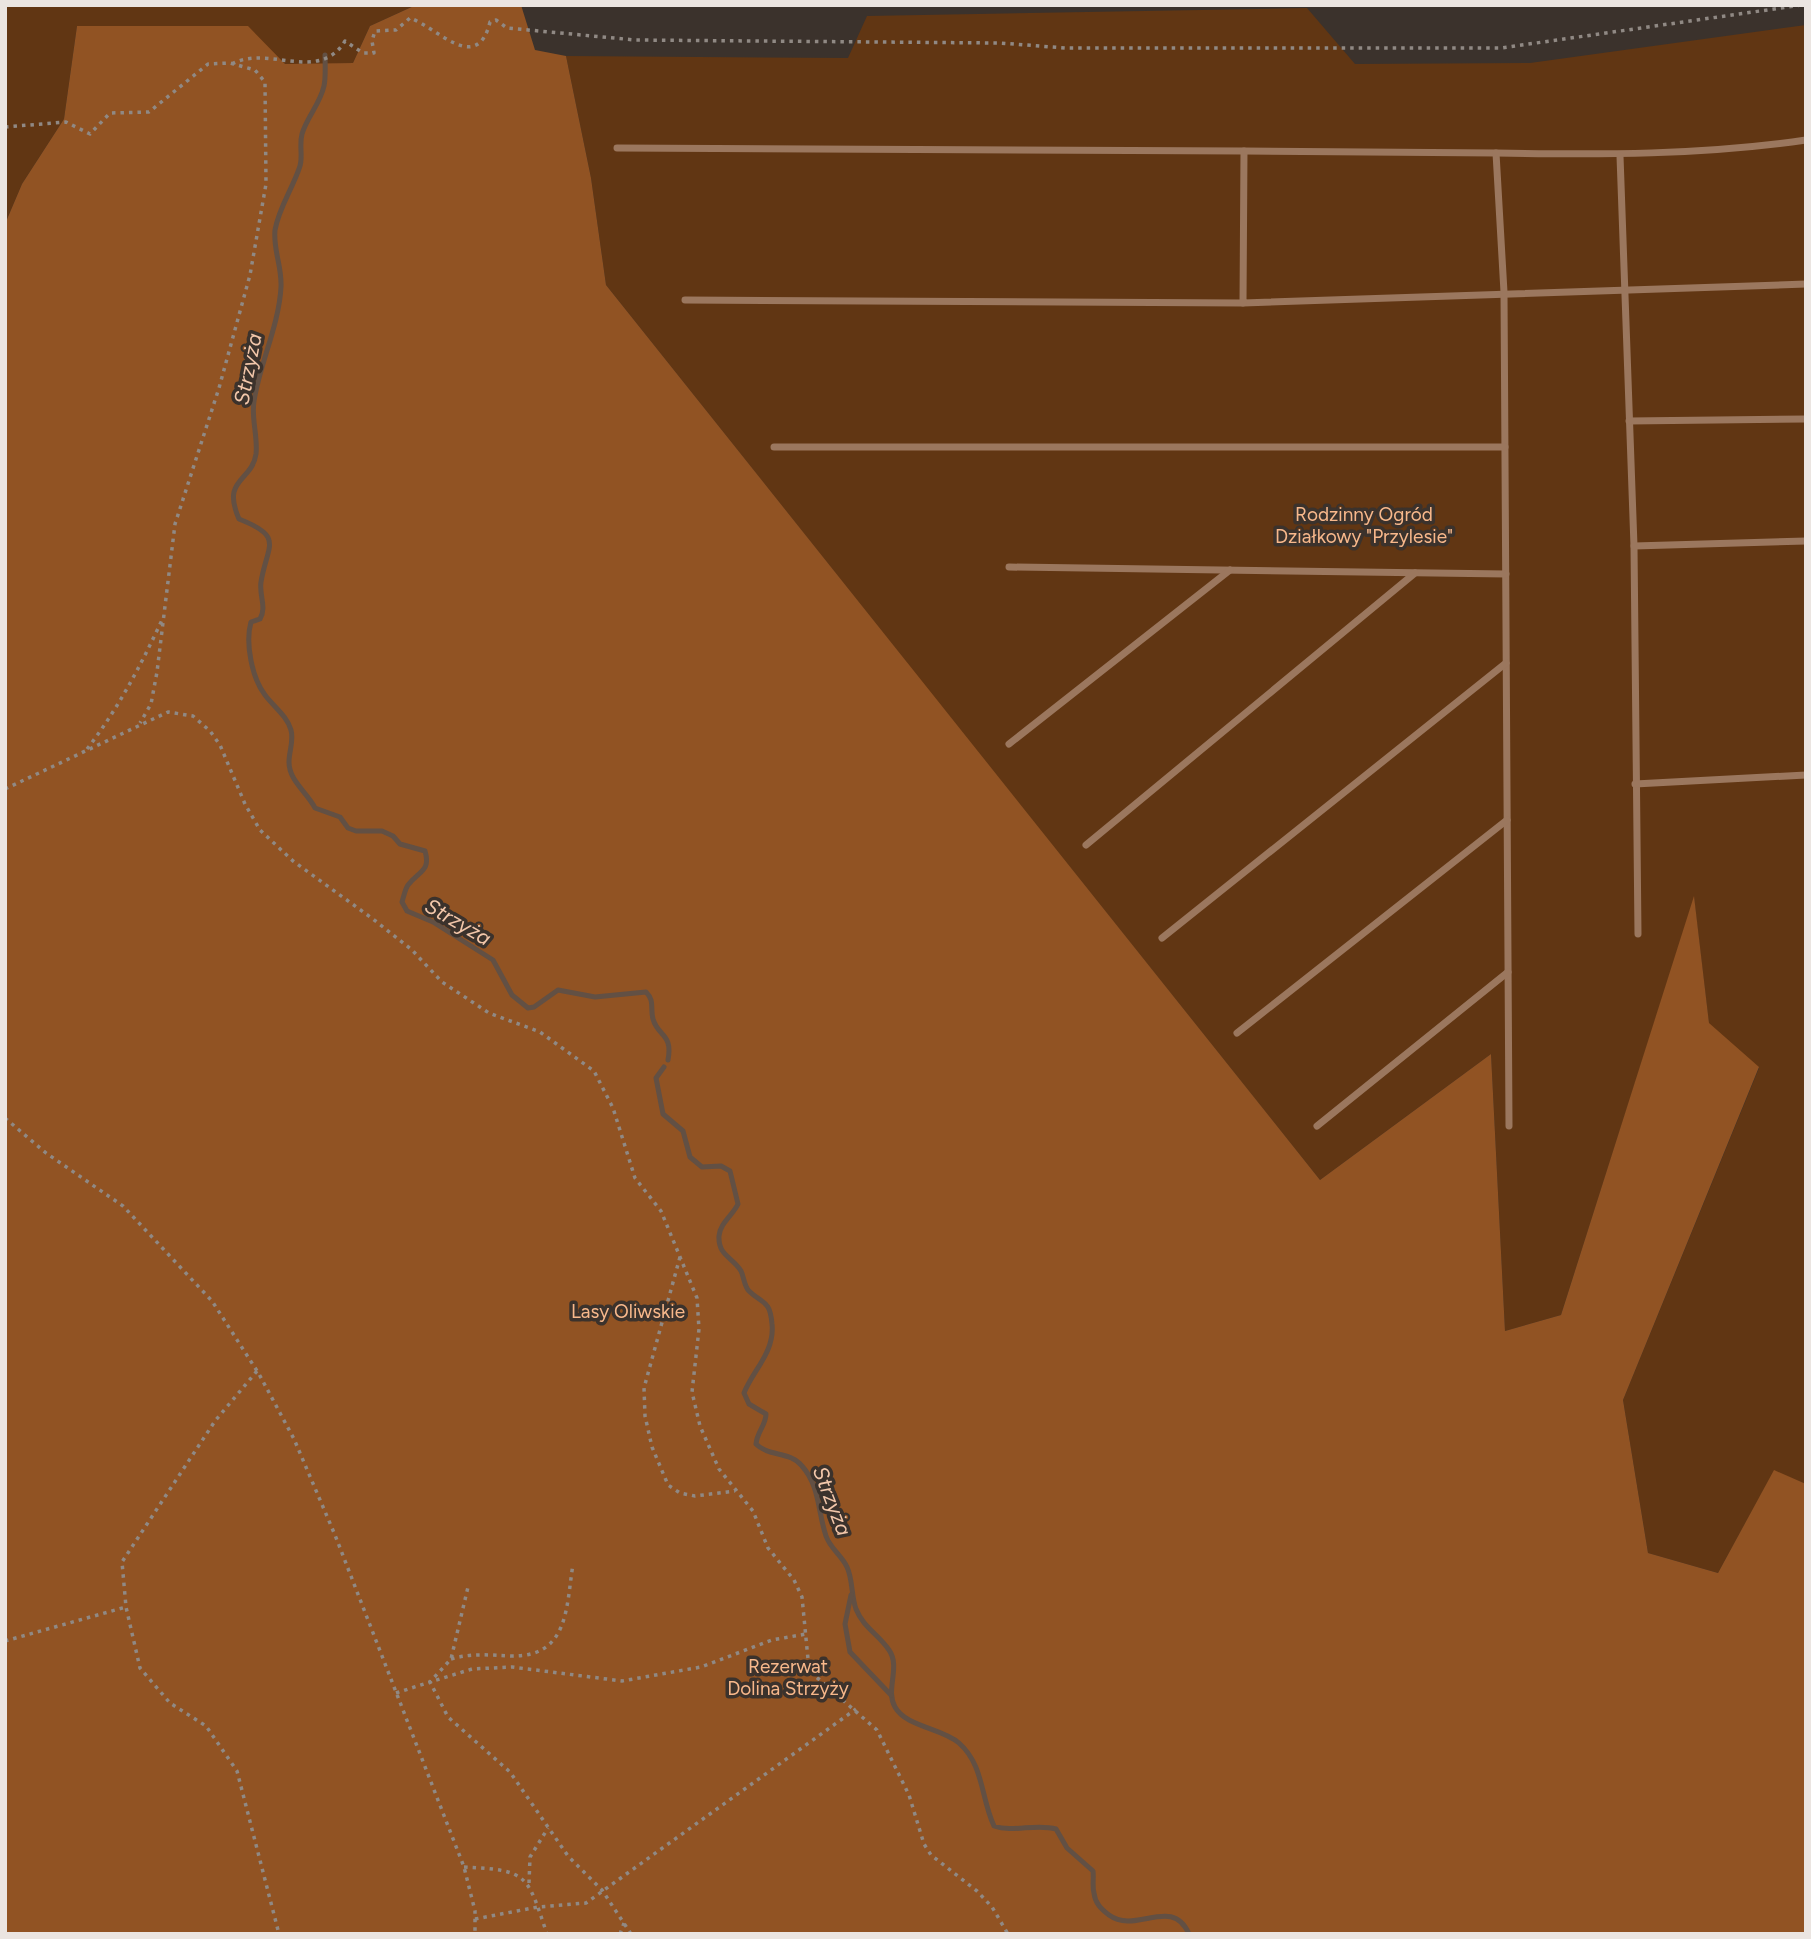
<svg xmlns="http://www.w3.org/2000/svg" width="1811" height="1939" viewBox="0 0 1811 1939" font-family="Figtree,sans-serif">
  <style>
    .green { fill: #613613 }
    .forest { fill: #915323 }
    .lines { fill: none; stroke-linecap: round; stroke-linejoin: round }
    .stream { stroke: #625044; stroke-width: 5 }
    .path { stroke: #908984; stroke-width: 3.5; stroke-dasharray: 3.5 5; stroke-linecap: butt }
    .lane { stroke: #9b775e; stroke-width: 7 }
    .labels { text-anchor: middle; stroke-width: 7; stroke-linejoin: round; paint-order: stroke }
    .park-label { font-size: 19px; fill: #f8b88b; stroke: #3b322c }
    .water-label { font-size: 21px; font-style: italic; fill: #f3c7aa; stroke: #3b322c }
  </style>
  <rect width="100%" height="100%" fill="#3b322c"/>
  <polygon class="green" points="5,5 416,5 370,26 353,63 330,64 539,317 908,664 606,285 591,178 566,56 848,58 867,16 1307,8 1355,64 1530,63 1806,25 1806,1484 1774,1471 1718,1573 1648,1553 1623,1400 1759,1068 1709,1024 1694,898 1561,1315 1505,1331 1491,1054 1320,1180 943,708 77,26 64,119 22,184 5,224"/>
  <polygon class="forest" points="416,5 521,5 535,50 566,56 591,178 606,285 1320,1180 1491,1054 1505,1331 1561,1315 1694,896 1709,1023 1759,1067 1623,1400 1648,1553 1718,1573 1774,1470 1806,1484 1806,1934 5,1934 5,224 22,184 64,119 77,26 248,26 285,64 353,63 370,26"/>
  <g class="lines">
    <g class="stream">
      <path d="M 325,55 C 325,64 326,77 324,86 C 320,104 307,117 302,134 C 299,145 303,156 300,166 C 293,188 279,207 275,230 C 273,250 282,266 281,287 C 279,325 260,363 254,401 C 251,418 258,436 256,454 C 252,482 221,478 239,519 C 285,537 267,545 261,582 C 259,596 267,607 260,619 L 251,622 C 245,643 252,678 265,695 C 274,707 287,716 291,730 C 294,741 289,751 289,762 C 289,781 307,792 315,808 L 340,817 L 348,828 L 356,831 L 382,831 L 393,836 L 400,844 L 425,851 C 431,871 419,871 408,885 C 405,889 404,896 402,902 L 407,911 L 433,922 L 493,960 L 512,995 L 528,1008 L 534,1007 L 558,990 L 595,997 L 646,992 C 655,1001 650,1008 653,1019 C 658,1037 673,1033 668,1060"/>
      <path d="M 664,1067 L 656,1078 L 663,1114 L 683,1131 L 690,1157 L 702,1167 L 721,1166 L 730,1171 L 738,1204 C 733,1215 720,1223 719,1236 C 718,1256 733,1257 741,1271 C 744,1277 744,1286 749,1291 C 762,1304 770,1299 772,1324 C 775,1352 753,1370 744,1393 L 749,1404 L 766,1414 C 766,1425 757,1432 756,1444 C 769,1457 790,1451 802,1466 C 820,1486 818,1513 826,1536 C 830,1548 842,1556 847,1567 C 853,1580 851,1595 856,1609 C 863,1627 879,1635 889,1650 C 901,1667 885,1690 895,1707 C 906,1727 942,1728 959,1743 C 984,1765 981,1799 994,1826 C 1013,1833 1036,1823 1056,1829 L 1067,1848 L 1093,1871 C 1094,1878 1092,1886 1094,1893 C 1095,1903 1101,1909 1109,1915 C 1136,1935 1172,1895 1189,1934"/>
      <polyline points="851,1595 845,1624 850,1652 891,1695"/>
    </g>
    <g class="path">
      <path d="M 232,64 C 267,44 319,84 345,41 L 363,53 L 374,53 L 372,41 L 375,31 L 396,30 L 410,18 C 438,28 477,75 490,22 L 496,20 L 507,28 L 635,40 L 1000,43 L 1065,48 L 1501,48 L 1802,5"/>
      <polyline points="5,127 66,122 90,134 110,113 149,112 208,64 230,63 255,70 265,82 266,184 250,275 219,388 175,524 157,672 151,704 140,723"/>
      <path d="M 87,749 C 118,709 141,665 162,620"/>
      <polyline points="5,789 168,712 193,716 210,731 220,745 245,804 260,830 293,861 373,919 412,950 442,982 489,1013 540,1032 594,1071 613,1108 635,1178 661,1211 697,1298 699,1329 692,1392 700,1426 719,1469 753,1511 768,1548 794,1580 802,1597 808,1659 814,1675 877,1730 909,1795 924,1844 931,1855 977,1891 992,1907 1008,1934"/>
      <polyline points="5,1118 46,1153 123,1206 212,1301 259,1374 294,1439 335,1535 464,1867 475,1911 475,1934"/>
      <polyline points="680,1257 644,1388 645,1416 652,1447 668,1485 680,1493 695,1496 735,1491"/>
      <polyline points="257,1371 215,1421 122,1562 126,1607 140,1668 170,1703 206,1726 237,1771 279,1934"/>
      <polyline points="5,1641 126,1607"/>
      <path d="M 451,1659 C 471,1653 489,1655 511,1656 C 569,1657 566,1608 573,1564"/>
      <polyline points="396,1693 430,1682 451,1659 468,1587"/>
      <path d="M 464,1867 C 529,1870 527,1875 547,1934"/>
      <polyline points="529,1883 530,1857 548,1828"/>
      <polyline points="475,1919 538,1907 586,1903 856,1709"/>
      <polyline points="620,1934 624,1923"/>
      <polyline points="631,1934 602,1890 568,1856 510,1772 448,1717 430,1682 472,1669 512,1667 622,1681 701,1667 772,1640 806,1634"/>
    </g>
    <g class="lane">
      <polyline points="617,148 1244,151 1243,303 1806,284"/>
      <polyline points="1244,151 1496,153 1504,292 1509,1126"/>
      <path d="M 1496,153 C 1600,155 1703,155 1806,140"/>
      <polyline points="1620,156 1634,546 1638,934"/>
      <polyline points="685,300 1243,303"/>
      <polyline points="1629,421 1806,419"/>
      <polyline points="774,447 1505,447"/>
      <polyline points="1634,546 1806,541"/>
      <polyline points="1009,567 1506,574"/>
      <polyline points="1009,744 1230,570"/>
      <polyline points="1635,784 1806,775"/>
      <polyline points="1086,845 1415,573"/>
      <polyline points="1162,938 1506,663"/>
      <polyline points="1237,1033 1507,820"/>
      <polyline points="1317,1126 1508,972"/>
    </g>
  </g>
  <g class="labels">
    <g class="park-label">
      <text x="1364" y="521">Rodzinny Ogród<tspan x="1364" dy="22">Działkowy "Przylesie"</tspan></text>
      <text x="628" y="1318">Lasy Oliwskie</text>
      <text x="788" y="1673">Rezerwat<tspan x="788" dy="22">Dolina Strzyży</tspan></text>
    </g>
    <g class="water-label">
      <text transform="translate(248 369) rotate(-79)" y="7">Strzyża</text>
      <text transform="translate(458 922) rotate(30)" y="7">Strzyża</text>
      <text transform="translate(832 1501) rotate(69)" y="7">Strzyża</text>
    </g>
  </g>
  <rect width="1811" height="1939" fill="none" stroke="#ebe5e1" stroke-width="14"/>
</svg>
